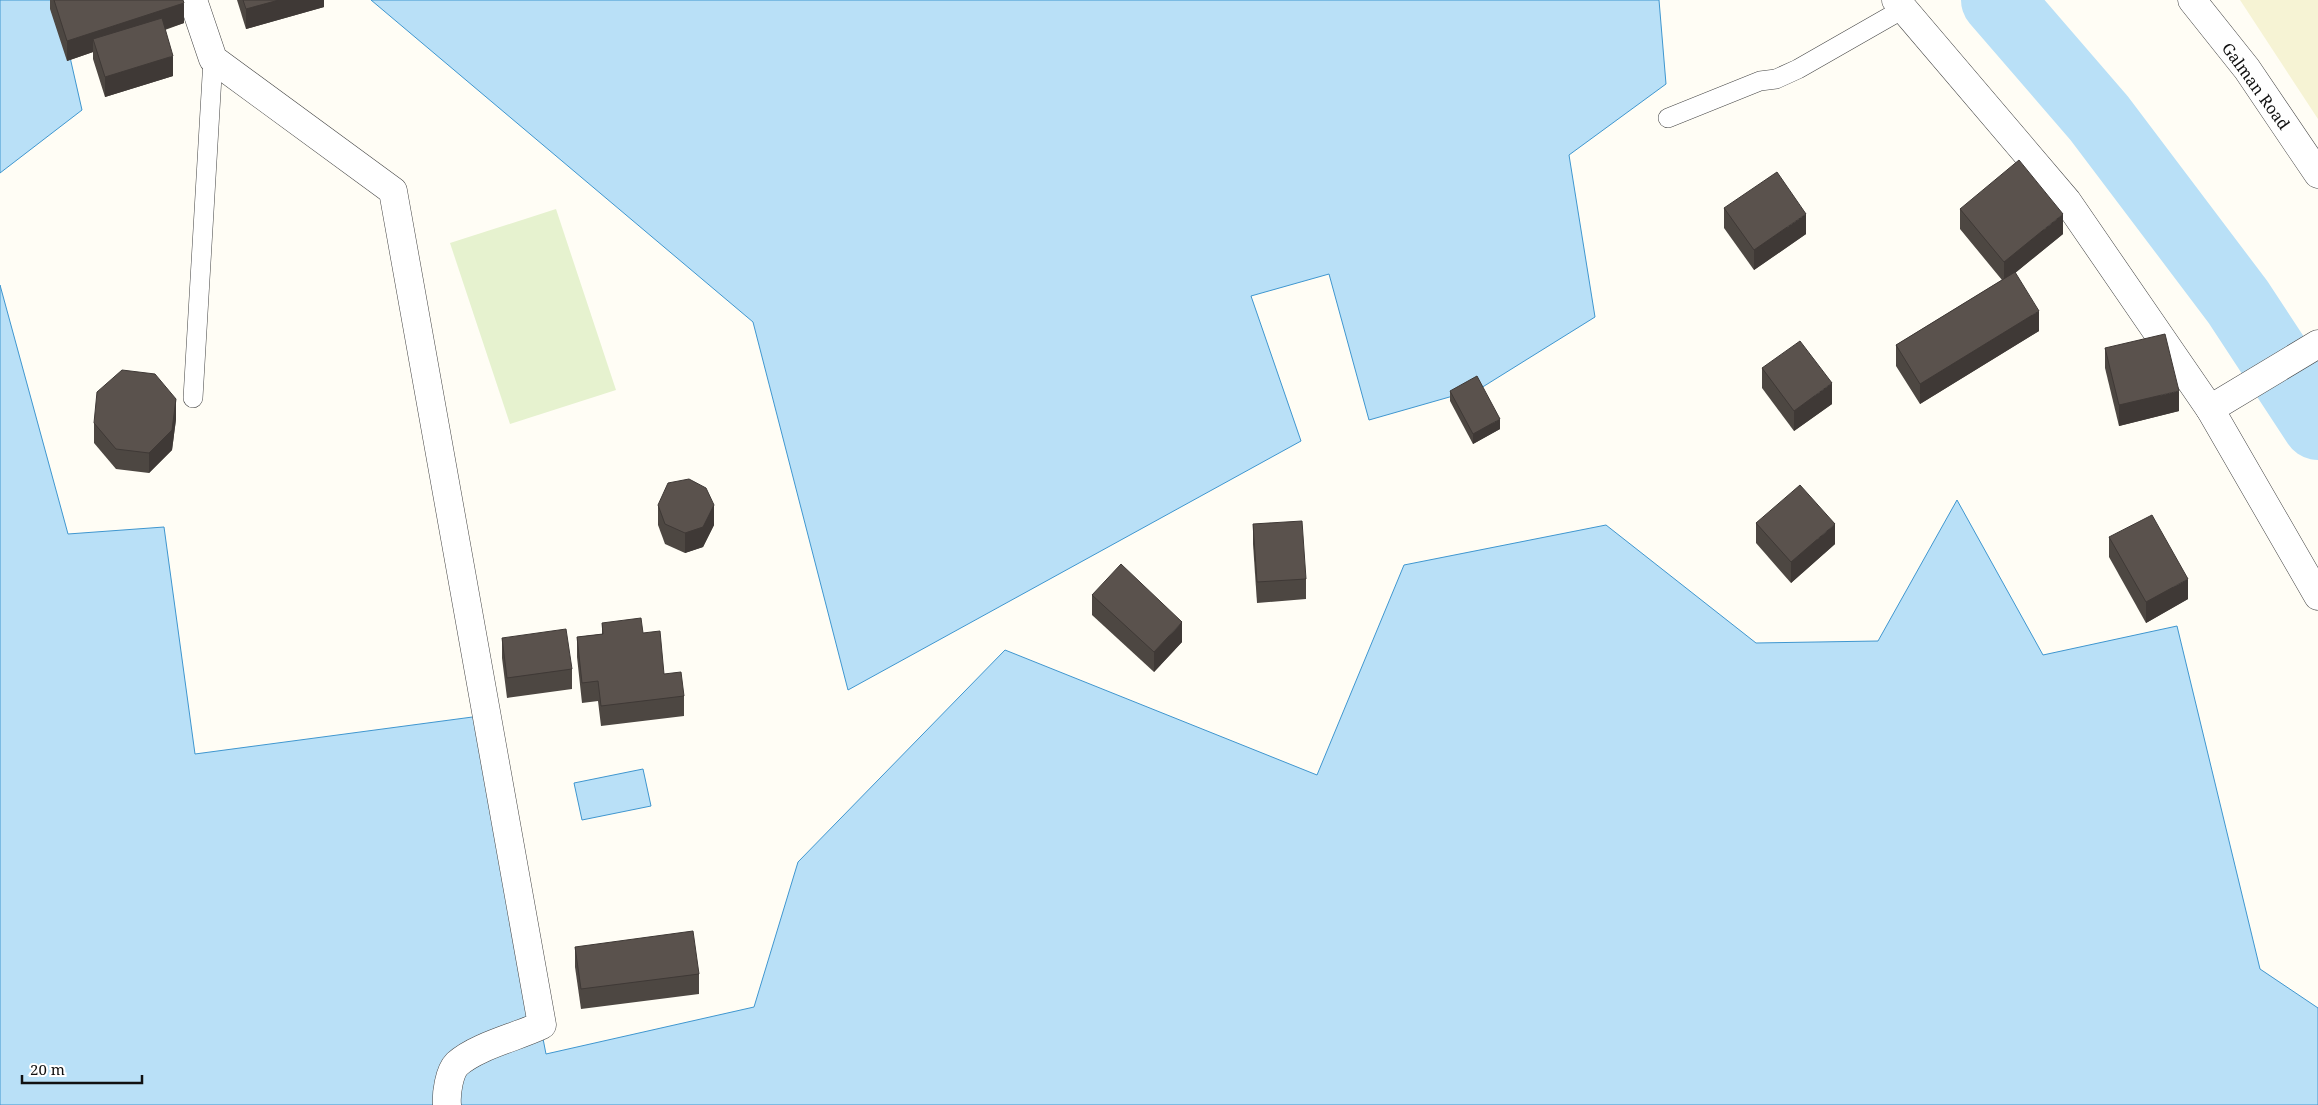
<svg xmlns="http://www.w3.org/2000/svg" width="2318" height="1105" viewBox="0 0 2318 1105" font-family="'Noto Serif',serif">
  <style>
    .farmland { fill: #f6f3d4 }
    .pitch { fill: #e6f2cf }
    .water { fill: #b9e0f7; stroke: #3f96cf }
    .lines { fill: none; stroke-linecap: round; stroke-linejoin: round }
    .river { stroke: #b9e0f7; stroke-width: 72 }
    .service-casing { stroke: #444; stroke-width: 20 }
    .minor-casing { stroke: #444; stroke-width: 29 }
    .service { stroke: #fff; stroke-width: 19 }
    .minor { stroke: #fff; stroke-width: 28 }
    .wall { fill: #4d4742 }
    .shaded-wall { fill: #3f3936 }
    .building { fill: #5a524d; stroke: #3f3936 }
    .labels { text-anchor: middle; stroke-width: 5; stroke-linejoin: round; paint-order: stroke }
    .street-label { font-size: 16px; fill: #111; stroke: #fff }
  </style>
  <rect width="100%" height="100%" fill="#fffdf5"/>
  <polygon class="farmland" points="2240,0 2318,0 2318,119"/>
  <polygon class="pitch" points="556,209 616,390 510,424 450,243"/>
  <g class="water">
    <polygon points="0,0 57,0 82,110 0,173"/>
    <polygon points="371,0 1659,0 1666,84 1569,155 1595,317 1481,388 1369,420 1329,274 1251,296 1301,441 848,690 753,322"/>
    <polygon points="0,285 68,534 164,527 195,754 480,716 546,1054 754,1007 798,862 1005,650 1317,775 1404,565 1606,525 1756,643 1878,641 1957,500 2043,655 2177,626 2260,969 2318,1008 2318,1105 0,1105"/>
    <polygon points="643,769 651,806 582,820 574,783"/>
  </g>
  <g class="lines">
    <polyline class="river" points="1997,0 2099,118 2238,302 2318,424"/>
    <g class="service-casing">
      <g id="service">
        <polyline points="1668,118 1760,81 1776,79 1798,69 1903,9"/>
        <polyline points="193,398 213,59"/>
      </g>
    </g>
    <g class="minor-casing">
      <g id="minor">
        <path d="M 193,0 L 213,59 L 393,191 L 542,1025 C 517,1037 477,1046 457,1064 C 449,1072 446,1094 447,1105"/>
        <polyline points="1896,0 2067,201 2210,409 2318,596"/>
        <polyline points="2192,0 2247,69 2318,174"/>
        <polyline points="2210,409 2318,344"/>
      </g>
    </g>
    <use href="#service" class="service"/>
    <use href="#minor" class="minor"/>
  </g>
  <g class="wall">
    <polygon points="50,0 183,0 184,23 165,30 173,76 105,97 93,59 93,52 67,61 50,9"/>
    <polygon points="237,0 324,0 324,7 246,29"/>
    <polygon points="1724,208 1806,234 1754,270 1724,228"/>
    <polygon points="1960,209 2063,234 2015,273 2039,331 1920,404 1896,366 1896,345 2002,280 1960,229"/>
    <polygon points="2105,348 2179,411 2119,426 2105,368"/>
    <polygon points="1762,368 1832,404 1794,431 1762,388"/>
    <polygon points="1450,391 1500,429 1473,444 1450,401"/>
    <polygon points="176,419 172,450 149,473 116,469 94,443 94,423"/>
    <polygon points="658,505 714,525 703,547 685,553 665,544 658,525"/>
    <polygon points="1756,523 1835,544 1791,583 1756,543"/>
    <polygon points="1253,524 1306,579 1306,599 1257,603 1253,544"/>
    <polygon points="2109,537 2188,599 2146,623 2109,557"/>
    <polygon points="1092,595 1182,642 1154,672 1092,615"/>
    <polygon points="602,623 643,633 664,674 684,696 684,716 601,726 598,701 582,703 577,657 577,637 602,634"/>
    <polygon points="502,638 572,669 572,689 507,698 502,658"/>
    <polygon points="575,947 699,974 699,994 581,1009 575,967"/>
  </g>
  <g class="shaded-wall">
    <polygon points="279,0 324,0 324,7 246,29 246,9"/>
    <polygon points="184,3 184,23 97,51 93,39 93,52 67,61 67,41"/>
    <polygon points="173,56 173,76 105,97 105,77"/>
    <polygon points="1806,214 1806,234 1754,270 1754,250"/>
    <polygon points="2063,214 2063,234 2004,282 2004,262"/>
    <polygon points="2039,311 2039,331 1920,404 1920,384"/>
    <polygon points="1832,383 1832,404 1794,431 1794,411"/>
    <polygon points="2179,391 2179,411 2119,426 2119,405"/>
    <polygon points="176,399 176,419 172,450 149,473 149,453"/>
    <polygon points="1500,419 1500,429 1473,444 1473,434"/>
    <polygon points="714,505 714,525 703,547 685,553 685,533"/>
    <polygon points="1835,524 1835,544 1791,583 1791,562"/>
    <polygon points="2188,579 2188,599 2146,623 2146,602"/>
    <polygon points="1182,622 1182,642 1154,672 1154,652"/>
  </g>
  <g class="building">
    <polygon points="54,0 183,0 184,3 67,41"/>
    <polygon points="243,0 279,0 246,9"/>
    <polygon points="162,18 173,56 105,77 93,39"/>
    <polygon points="2019,160 2063,214 2004,262 1960,209"/>
    <polygon points="1777,172 1806,214 1754,250 1724,208"/>
    <polygon points="2015,272 2039,311 1920,384 1896,345"/>
    <polygon points="2165,334 2179,391 2119,405 2105,348"/>
    <polygon points="1800,341 1832,383 1794,411 1762,368"/>
    <polygon points="122,370 155,374 176,399 172,430 149,453 116,449 94,423 97,392"/>
    <polygon points="1477,376 1500,419 1473,434 1450,391"/>
    <polygon points="689,479 706,488 714,505 703,527 685,533 665,524 658,505 668,483"/>
    <polygon points="1800,485 1835,524 1791,562 1756,523"/>
    <polygon points="2152,515 2188,579 2146,602 2109,537"/>
    <polygon points="1302,521 1306,579 1257,582 1253,524"/>
    <polygon points="1121,564 1182,622 1154,652 1092,595"/>
    <polygon points="641,618 643,633 660,631 664,674 681,672 684,696 601,706 598,681 582,683 577,637 603,634 602,623"/>
    <polygon points="566,629 572,669 507,678 502,638"/>
    <polygon points="693,931 699,974 581,989 575,947"/>
  </g>
  <g class="labels">
    <g class="street-label">
      <text transform="translate(2256 86) rotate(54)" y="6">Galman Road</text>
    </g>
  </g>
  <path d="M22 1075v8h120v-8" fill="none" stroke="#111111" stroke-width="2.5"/>
  <text x="30" y="1075" font-size="15" fill="#111111" stroke="#ffffff" stroke-width="4" paint-order="stroke">20 m</text>
</svg>
